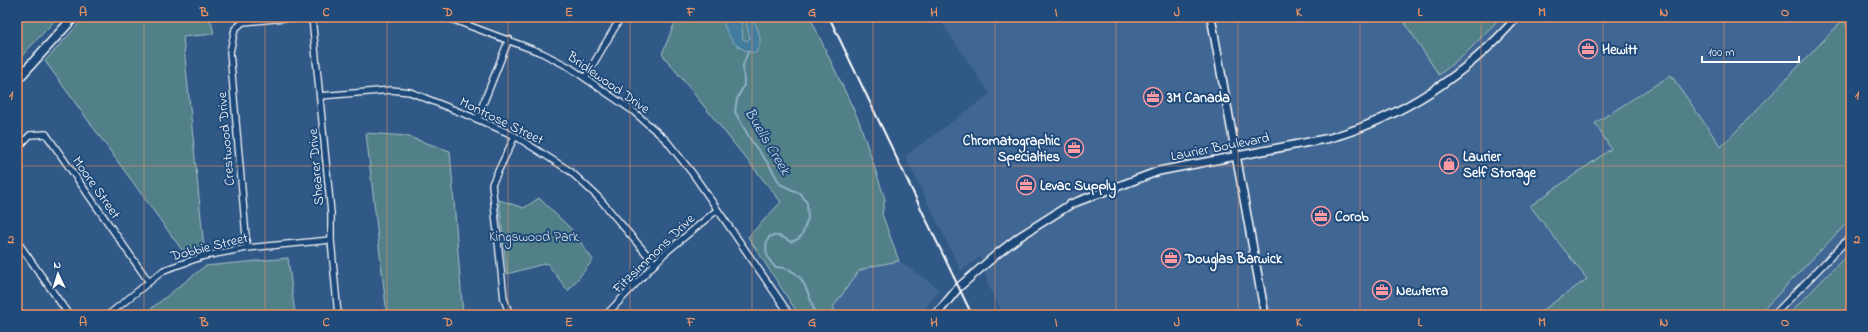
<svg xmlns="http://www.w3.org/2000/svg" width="1868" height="332" viewBox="0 0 1868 332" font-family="'Indie Flower',sans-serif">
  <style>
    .built { fill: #406693 }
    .green { fill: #518089; stroke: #a8c0c4 }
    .water { fill: #437c9e; stroke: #8eb0c5 }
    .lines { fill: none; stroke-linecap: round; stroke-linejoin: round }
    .stream { stroke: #8eb0c5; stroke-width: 2 }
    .minor-casing { stroke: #fff; stroke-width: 8 }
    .tertiary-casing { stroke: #fff; stroke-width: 10 }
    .secondary-casing { stroke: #fff; stroke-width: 11 }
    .minor { stroke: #1f4a7a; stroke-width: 5.5 }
    .tertiary { stroke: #1f4a7a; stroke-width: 7 }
    .secondary { stroke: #1f4a7a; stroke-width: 8 }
    .rail { stroke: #fff; stroke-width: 2 }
    .grid { fill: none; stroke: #f09361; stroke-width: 1; stroke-opacity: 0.55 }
    .labels { text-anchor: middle; stroke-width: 4; stroke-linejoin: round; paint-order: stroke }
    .poi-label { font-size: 14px; font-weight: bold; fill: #fff; stroke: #1f4a7a; text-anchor: start }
    .street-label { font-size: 14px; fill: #fff; stroke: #1f4a7a }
    .park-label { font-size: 14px; fill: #d4dfe2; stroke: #1f4a7a }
    .water-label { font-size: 15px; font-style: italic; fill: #d0dee7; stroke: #1f4a7a }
    .neatline { fill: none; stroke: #f09361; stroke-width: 1.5 }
    .grid-label { font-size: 13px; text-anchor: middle; font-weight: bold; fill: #f09361 }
  </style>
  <rect width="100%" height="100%" fill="#305988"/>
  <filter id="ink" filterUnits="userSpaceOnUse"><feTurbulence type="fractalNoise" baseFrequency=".025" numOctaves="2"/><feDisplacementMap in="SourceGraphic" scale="8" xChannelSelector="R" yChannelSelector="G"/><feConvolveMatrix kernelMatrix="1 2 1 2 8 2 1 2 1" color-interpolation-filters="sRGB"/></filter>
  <g filter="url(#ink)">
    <g class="built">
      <polygon points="938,17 1841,17 1851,31 1851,315 1003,315 988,284 980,257 961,271 905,156 990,94"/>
      <polygon points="899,261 939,289 921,315 837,315 833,307 859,271 873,266"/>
    </g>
    <g class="green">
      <polygon points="17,17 58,17 17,61"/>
      <polygon points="85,17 210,17 214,34 183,37 204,248 182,250 45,61"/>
      <polygon points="677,17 810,17 859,121 885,199 882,214 899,261 873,266 859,271 833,307 837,315 799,315 748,237 781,202 662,54"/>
      <polygon points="1401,17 1501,17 1468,51 1439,75"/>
      <polygon points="1843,20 1851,31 1851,219 1758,315 1536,315 1587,279 1530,206 1611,149 1595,123 1671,75 1721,147"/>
      <polygon points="366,133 406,136 450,151 463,315 387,315"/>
      <polygon points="539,198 572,230 593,260 568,291 547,263 507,274 499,200 524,208"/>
      <polygon points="1851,251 1851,315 1788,315"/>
      <polygon points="288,258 295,315 143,315 205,266"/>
    </g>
    <path class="water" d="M 722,17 L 741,17 L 743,39 L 747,41 L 750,38 L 745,17 L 752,17 C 758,30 765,41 755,53 C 734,49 727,37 722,17 Z"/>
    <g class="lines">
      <path class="stream" d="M 748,52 L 743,65 L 744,85 L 737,99 L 735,112 L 752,142 L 770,166 L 780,184 L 801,194 L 807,203 L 808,218 L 802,235 L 798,239 L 791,242 C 783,237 778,234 769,237 C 763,248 767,259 775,267 C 805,267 807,293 816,315"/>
      <g class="minor-casing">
        <g id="minor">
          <polyline points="312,17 331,213 331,240 338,315"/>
          <polyline points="446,17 542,53 569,67 633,111 666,140 693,174 790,315"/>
          <polyline points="585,78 621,17"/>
          <polyline points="320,96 391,90 410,92 477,119 515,136 570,171 598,197 655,264"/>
          <polyline points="477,119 509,39"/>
          <polyline points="17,149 30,135 46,134 149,282"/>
          <polyline points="17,241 69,315"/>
          <polyline points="247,248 230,52 235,29 243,22 295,17"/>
          <polyline points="108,315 164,270 204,256 247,248 331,240"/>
          <polyline points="510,315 504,299 492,184 515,136"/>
          <polyline points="606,315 664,254 717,210"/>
          <polyline points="1774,315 1851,236"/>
        </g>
      </g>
      <g class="tertiary-casing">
        <g id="tertiary">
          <polyline points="1211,17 1265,315"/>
          <path d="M 936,315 L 959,287 L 997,254 L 1019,237 L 1071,204 L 1159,171 L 1330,138 C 1402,117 1468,74 1517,17"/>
        </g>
      </g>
      <g class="secondary-casing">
        <polyline id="secondary" points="17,80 74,17"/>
      </g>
      <use href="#minor" class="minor"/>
      <use href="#tertiary" class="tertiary"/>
      <use href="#secondary" class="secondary"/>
      <polyline class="rail" points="829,17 972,315"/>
    </g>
  </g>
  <path class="grid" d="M 144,17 L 144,315M 265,17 L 265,315M 387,17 L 387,315M 508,17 L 508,315M 630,17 L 630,315M 752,17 L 752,315M 873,17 L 873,315M 995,17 L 995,315M 1116,17 L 1116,315M 1238,17 L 1238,315M 1360,17 L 1360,315M 1481,17 L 1481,315M 1603,17 L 1603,315M 1724,17 L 1724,315M 17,166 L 1851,166"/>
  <defs>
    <g id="office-ring" transform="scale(1)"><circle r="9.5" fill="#1f4a7a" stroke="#ff9aa2" stroke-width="1.5"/><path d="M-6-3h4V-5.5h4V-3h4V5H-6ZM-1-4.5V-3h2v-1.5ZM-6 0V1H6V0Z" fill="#ff9aa2"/></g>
    <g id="shop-ring" transform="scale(1)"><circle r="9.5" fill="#1f4a7a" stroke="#ff9aa2" stroke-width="1.5"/><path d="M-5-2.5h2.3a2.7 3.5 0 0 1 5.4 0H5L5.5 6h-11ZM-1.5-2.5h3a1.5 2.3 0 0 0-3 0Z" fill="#ff9aa2"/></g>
  </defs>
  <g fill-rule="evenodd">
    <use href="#office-ring" x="1588" y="49"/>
    <use href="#office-ring" x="1153" y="97"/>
    <use href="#office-ring" x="1074" y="148"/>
    <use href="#shop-ring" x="1449" y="164"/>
    <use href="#office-ring" x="1026" y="185"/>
    <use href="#office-ring" x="1321" y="216"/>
    <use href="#office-ring" x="1171" y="258"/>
    <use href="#office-ring" x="1382" y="290"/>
  </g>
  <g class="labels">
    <g class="poi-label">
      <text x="1602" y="54">Hewitt</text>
      <text x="1167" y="102">3M Canada</text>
      <text x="1060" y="145" text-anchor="end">Chromatographic<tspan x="1060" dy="16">Specialties</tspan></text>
      <text x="1463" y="161">Laurier<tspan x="1463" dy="16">Self Storage</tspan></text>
      <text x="1040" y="190">Levac Supply</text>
      <text x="1335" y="221">Corob</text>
      <text x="1185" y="263">Douglas Barwick</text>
      <text x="1396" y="295">Newterra</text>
    </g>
    <g class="street-label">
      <text transform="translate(609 82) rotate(35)" y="5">Bridlewood Drive</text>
      <text transform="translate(502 120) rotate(26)" y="5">Montrose Street</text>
      <text transform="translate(225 139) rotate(-95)" y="5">Crestwood Drive</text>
      <text transform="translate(1220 146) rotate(-11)" y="5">Laurier Boulevard</text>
      <text transform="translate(315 167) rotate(-95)" y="5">Shearer Drive</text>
      <text transform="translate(97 187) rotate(55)" y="5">Moore Street</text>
      <text transform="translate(209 246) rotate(-14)" y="5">Dobbie Street</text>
      <text transform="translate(653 253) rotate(-44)" y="5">Fitzsimmons Drive</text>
    </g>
    <g class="park-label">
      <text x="534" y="241">Kingswood Park</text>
    </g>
    <g class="water-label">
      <text transform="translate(768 141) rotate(59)" y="5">Buells Creek</text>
    </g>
  </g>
  <rect width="1868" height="332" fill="none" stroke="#1f4a7a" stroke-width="44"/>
  <g transform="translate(58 274) rotate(356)" stroke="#1f4a7a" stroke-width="3" paint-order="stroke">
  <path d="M0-3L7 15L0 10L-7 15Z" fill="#ffffff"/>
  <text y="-6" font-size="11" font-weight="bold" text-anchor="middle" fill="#ffffff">N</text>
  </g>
  <path d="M1702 56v6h97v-6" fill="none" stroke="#ffffff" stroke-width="2"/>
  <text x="1708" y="56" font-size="12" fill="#ffffff" stroke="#1f4a7a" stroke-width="3" paint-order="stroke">100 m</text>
  <rect x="22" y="22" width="1824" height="288" class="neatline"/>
  <g class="grid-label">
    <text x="83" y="16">A</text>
    <text x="204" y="16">B</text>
    <text x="326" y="16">C</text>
    <text x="448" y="16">D</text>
    <text x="569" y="16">E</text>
    <text x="691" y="16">F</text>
    <text x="812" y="16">G</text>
    <text x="934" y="16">H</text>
    <text x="1056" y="16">I</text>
    <text x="1177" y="16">J</text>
    <text x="1299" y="16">K</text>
    <text x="1420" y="16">L</text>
    <text x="1542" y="16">M</text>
    <text x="1664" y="16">N</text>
    <text x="1785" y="16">O</text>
    <text x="11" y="99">1</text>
    <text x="1857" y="99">1</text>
    <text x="11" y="243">2</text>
    <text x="1857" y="243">2</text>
    <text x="83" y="326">A</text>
    <text x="204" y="326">B</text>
    <text x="326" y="326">C</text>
    <text x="448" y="326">D</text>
    <text x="569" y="326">E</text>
    <text x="691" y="326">F</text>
    <text x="812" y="326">G</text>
    <text x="934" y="326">H</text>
    <text x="1056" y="326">I</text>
    <text x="1177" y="326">J</text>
    <text x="1299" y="326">K</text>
    <text x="1420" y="326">L</text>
    <text x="1542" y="326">M</text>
    <text x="1664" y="326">N</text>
    <text x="1785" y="326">O</text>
  </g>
</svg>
